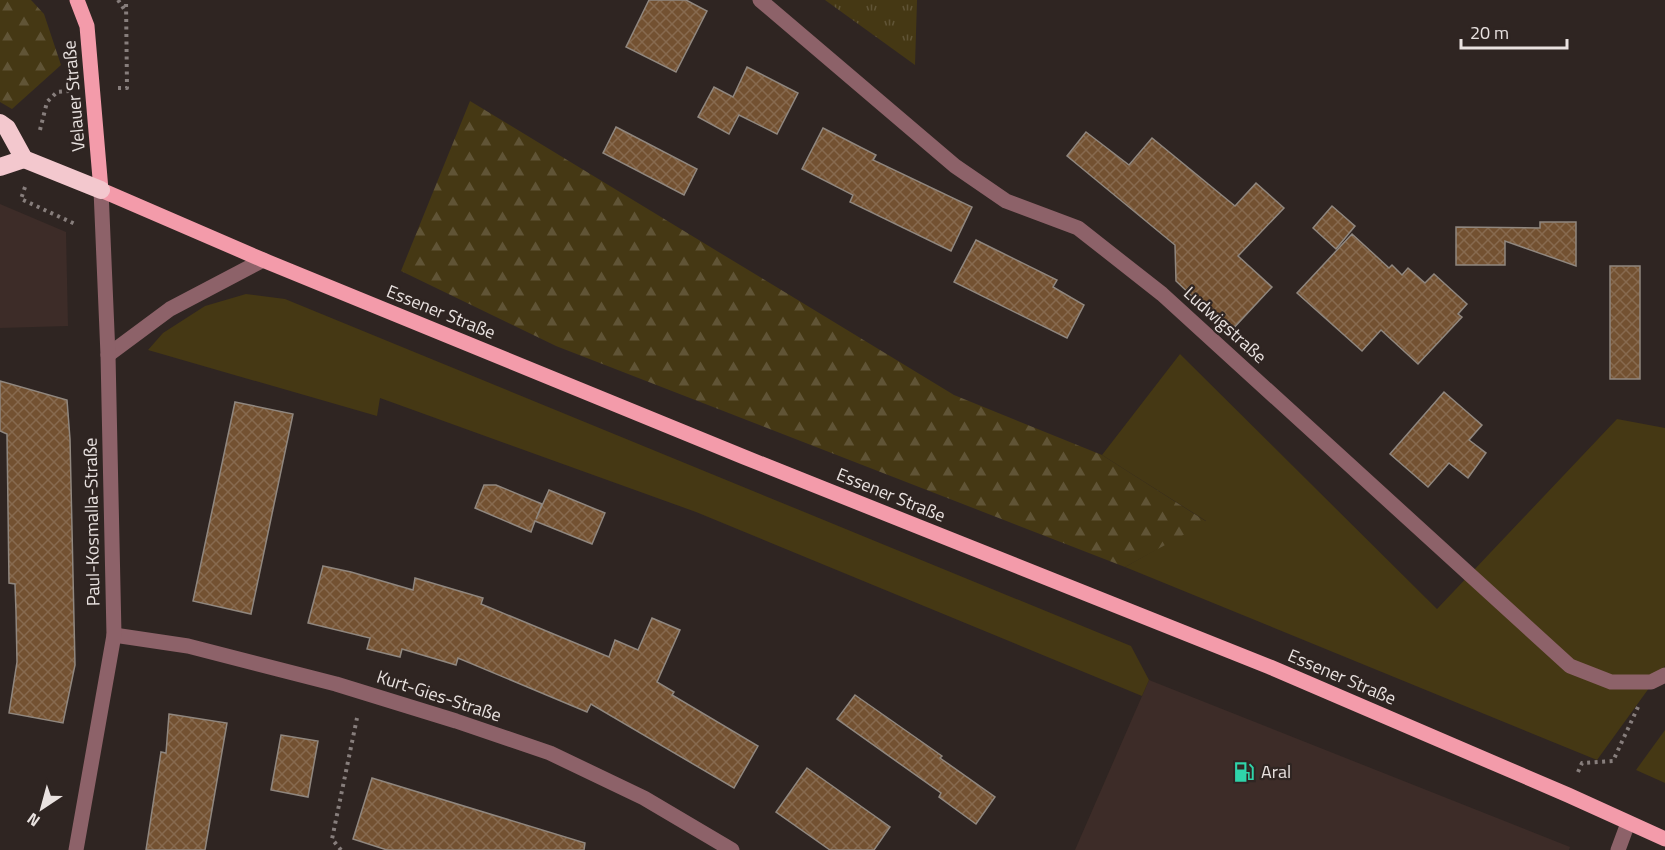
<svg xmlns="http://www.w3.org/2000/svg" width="1665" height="850" viewBox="0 0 1665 850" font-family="'Titillium Web',sans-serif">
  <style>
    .built { fill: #3d2c28 }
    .grass { fill: #453814 }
    .forest { fill: url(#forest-firs) }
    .park { fill: url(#park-tufts) }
    .building { fill: url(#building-cross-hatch); stroke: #90877f; stroke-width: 1.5 }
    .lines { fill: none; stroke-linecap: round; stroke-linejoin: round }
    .path { stroke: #877e7c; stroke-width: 4; stroke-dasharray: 3 4.5; stroke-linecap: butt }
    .minor { stroke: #8d6269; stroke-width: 15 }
    .major { stroke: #f39baa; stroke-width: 15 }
    .highway { stroke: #f3c8ce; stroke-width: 18 }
    .labels { text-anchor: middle; stroke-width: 4.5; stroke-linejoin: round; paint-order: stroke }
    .street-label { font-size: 18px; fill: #e9e2e0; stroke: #2f2522 }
    .poi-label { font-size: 18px; fill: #e9e2e0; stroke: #2f2522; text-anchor: start }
  </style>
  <defs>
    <pattern id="forest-firs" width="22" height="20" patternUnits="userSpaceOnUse" patternTransform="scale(1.5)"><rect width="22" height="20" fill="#453814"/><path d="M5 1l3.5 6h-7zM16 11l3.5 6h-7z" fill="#605436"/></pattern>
    <pattern id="park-tufts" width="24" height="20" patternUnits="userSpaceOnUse" patternTransform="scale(1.5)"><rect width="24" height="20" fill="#453814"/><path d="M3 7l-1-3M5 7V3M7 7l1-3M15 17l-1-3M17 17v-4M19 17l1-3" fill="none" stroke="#605436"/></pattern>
    <pattern id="building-cross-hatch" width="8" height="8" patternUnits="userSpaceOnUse" patternTransform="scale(1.5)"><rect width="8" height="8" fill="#735131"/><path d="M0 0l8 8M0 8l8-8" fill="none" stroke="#876a4f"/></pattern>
  </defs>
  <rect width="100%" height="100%" fill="#2f2522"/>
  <g class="built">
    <polygon points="0,204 66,232 68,326 0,328"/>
    <polygon points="1149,680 1570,847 1569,850 1075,850"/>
  </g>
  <g class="grass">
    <polygon points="246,294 285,299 1131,646 1149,680 1142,696 696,512 380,398 377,416 148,350 163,333 205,306"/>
    <polygon points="1180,354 1437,609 1617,419 1665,428 1665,666 1597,760 1125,567 1206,521 1102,455"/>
    <polygon points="1665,730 1665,783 1636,770"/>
  </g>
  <g class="forest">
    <polygon points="0,0 31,0 44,14 61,65 12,109 0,102"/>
    <polygon points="470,101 954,395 1102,455 1207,522 1125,567 556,346 401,271"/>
  </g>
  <polygon class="park" points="825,0 917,0 915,65"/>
  <g class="building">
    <polygon points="649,0 686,0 707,11 676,72 626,47"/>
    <polygon points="747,67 798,93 777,134 739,115 729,134 698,117 714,87 733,97"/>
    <polygon points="616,127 697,169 684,195 603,153"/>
    <polygon points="823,128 876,155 873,160 972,207 951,251 850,202 853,195 802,169"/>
    <polygon points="1086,132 1129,165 1152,138 1235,206 1256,183 1284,208 1238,256 1272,287 1230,332 1176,281 1175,245 1067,156"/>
    <polygon points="1332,206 1355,226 1336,249 1313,228"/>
    <polygon points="1540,222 1576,222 1576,266 1505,241 1505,265 1456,265 1456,227 1540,228"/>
    <polygon points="1352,234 1389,268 1392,265 1402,275 1408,268 1425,283 1434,274 1467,304 1458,314 1462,317 1418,364 1381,330 1362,351 1297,293"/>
    <polygon points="976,240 1057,280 1053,287 1084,305 1067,338 954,282"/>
    <rect x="1610" y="266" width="30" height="113"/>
    <polygon points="0,381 67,400 70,439 75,665 63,723 9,713 17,662 16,612 15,584 9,583 7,434 0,431"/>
    <polygon points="1444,392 1482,425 1469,440 1486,453 1468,478 1449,463 1428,487 1390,454"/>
    <polygon points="235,402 293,414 251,614 193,601"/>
    <polygon points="484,485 496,485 542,504 536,519 549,490 605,513 592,544 535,521 531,532 475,508"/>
    <polygon points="323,566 351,572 413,590 415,578 483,598 481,604 609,657 615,640 638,650 652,618 680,630 657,682 674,692 672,695 758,746 734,788 591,704 587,712 458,658 456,665 402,649 400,657 367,649 370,638 308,623"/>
    <polygon points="855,695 942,756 940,758 995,797 976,824 939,797 941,793 837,719"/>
    <polygon points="169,714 227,723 205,850 146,850 161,752 166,753"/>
    <polygon points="281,735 318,741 308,797 271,790"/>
    <polygon points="807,768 890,827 874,850 830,850 776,812"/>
    <polygon points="372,778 585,843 584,850 387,850 353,839"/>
  </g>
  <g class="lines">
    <g class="path">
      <polyline points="118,0 126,12"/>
      <polyline points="118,88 127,88 126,0"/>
      <polyline points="40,130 47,102 57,92 69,91"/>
      <polyline points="25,187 21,199 75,224 75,226"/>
      <polyline points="1578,772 1582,763 1613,761 1638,707"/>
      <polyline points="341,850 332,839 357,718"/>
    </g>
    <g class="minor">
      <polyline points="760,0 955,166 1006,201 1078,228 1162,294 1570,666 1611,682 1651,682 1665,675"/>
      <polyline points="108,355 170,309 263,260"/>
      <polyline points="114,635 188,646 336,684 456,721 550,753 644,798 732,850"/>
      <polyline points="76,850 114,635 108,355 101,190"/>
      <polyline points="1618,850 1628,823"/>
    </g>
    <polyline class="major" points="77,0 87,26 101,190 263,260 744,457 1270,667 1568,795 1665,839"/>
    <g class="highway">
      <polyline points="0,123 7,128 24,159 101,190"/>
      <polyline points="0,167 24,159"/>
    </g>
  </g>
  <defs>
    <g id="fuel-bare" transform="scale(1.62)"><path d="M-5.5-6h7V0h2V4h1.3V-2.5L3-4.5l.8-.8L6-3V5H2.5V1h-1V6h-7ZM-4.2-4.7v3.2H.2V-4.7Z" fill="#2fd4aa" stroke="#2f2522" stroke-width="2.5" paint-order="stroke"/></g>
  </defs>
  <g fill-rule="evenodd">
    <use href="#fuel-bare" x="1244" y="772"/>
  </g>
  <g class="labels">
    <g class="street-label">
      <text transform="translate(74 96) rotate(-95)" y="6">Velauer Straße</text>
      <text transform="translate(441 312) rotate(22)" y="6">Essener Straße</text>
      <text transform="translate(1225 325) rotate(42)" y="6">Ludwigstraße</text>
      <text transform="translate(891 495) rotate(22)" y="6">Essener Straße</text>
      <text transform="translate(92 522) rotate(-91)" y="6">Paul-Kosmalla-Straße</text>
      <text transform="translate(1342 677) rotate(23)" y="6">Essener Straße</text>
      <text transform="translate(439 696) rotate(18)" y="6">Kurt-Gies-Straße</text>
    </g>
    <g class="poi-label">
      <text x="1261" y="778">Aral</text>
    </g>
  </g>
  <g transform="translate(42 808) rotate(216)" stroke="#2f2522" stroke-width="4.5" paint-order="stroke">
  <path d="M0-4.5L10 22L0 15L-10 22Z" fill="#e9e2e0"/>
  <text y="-9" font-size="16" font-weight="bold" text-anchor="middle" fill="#e9e2e0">N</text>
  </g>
  <path d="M1461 39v9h106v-9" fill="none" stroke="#e9e2e0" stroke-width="3"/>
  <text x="1470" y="39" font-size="18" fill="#e9e2e0" stroke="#2f2522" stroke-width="4.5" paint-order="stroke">20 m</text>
</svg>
